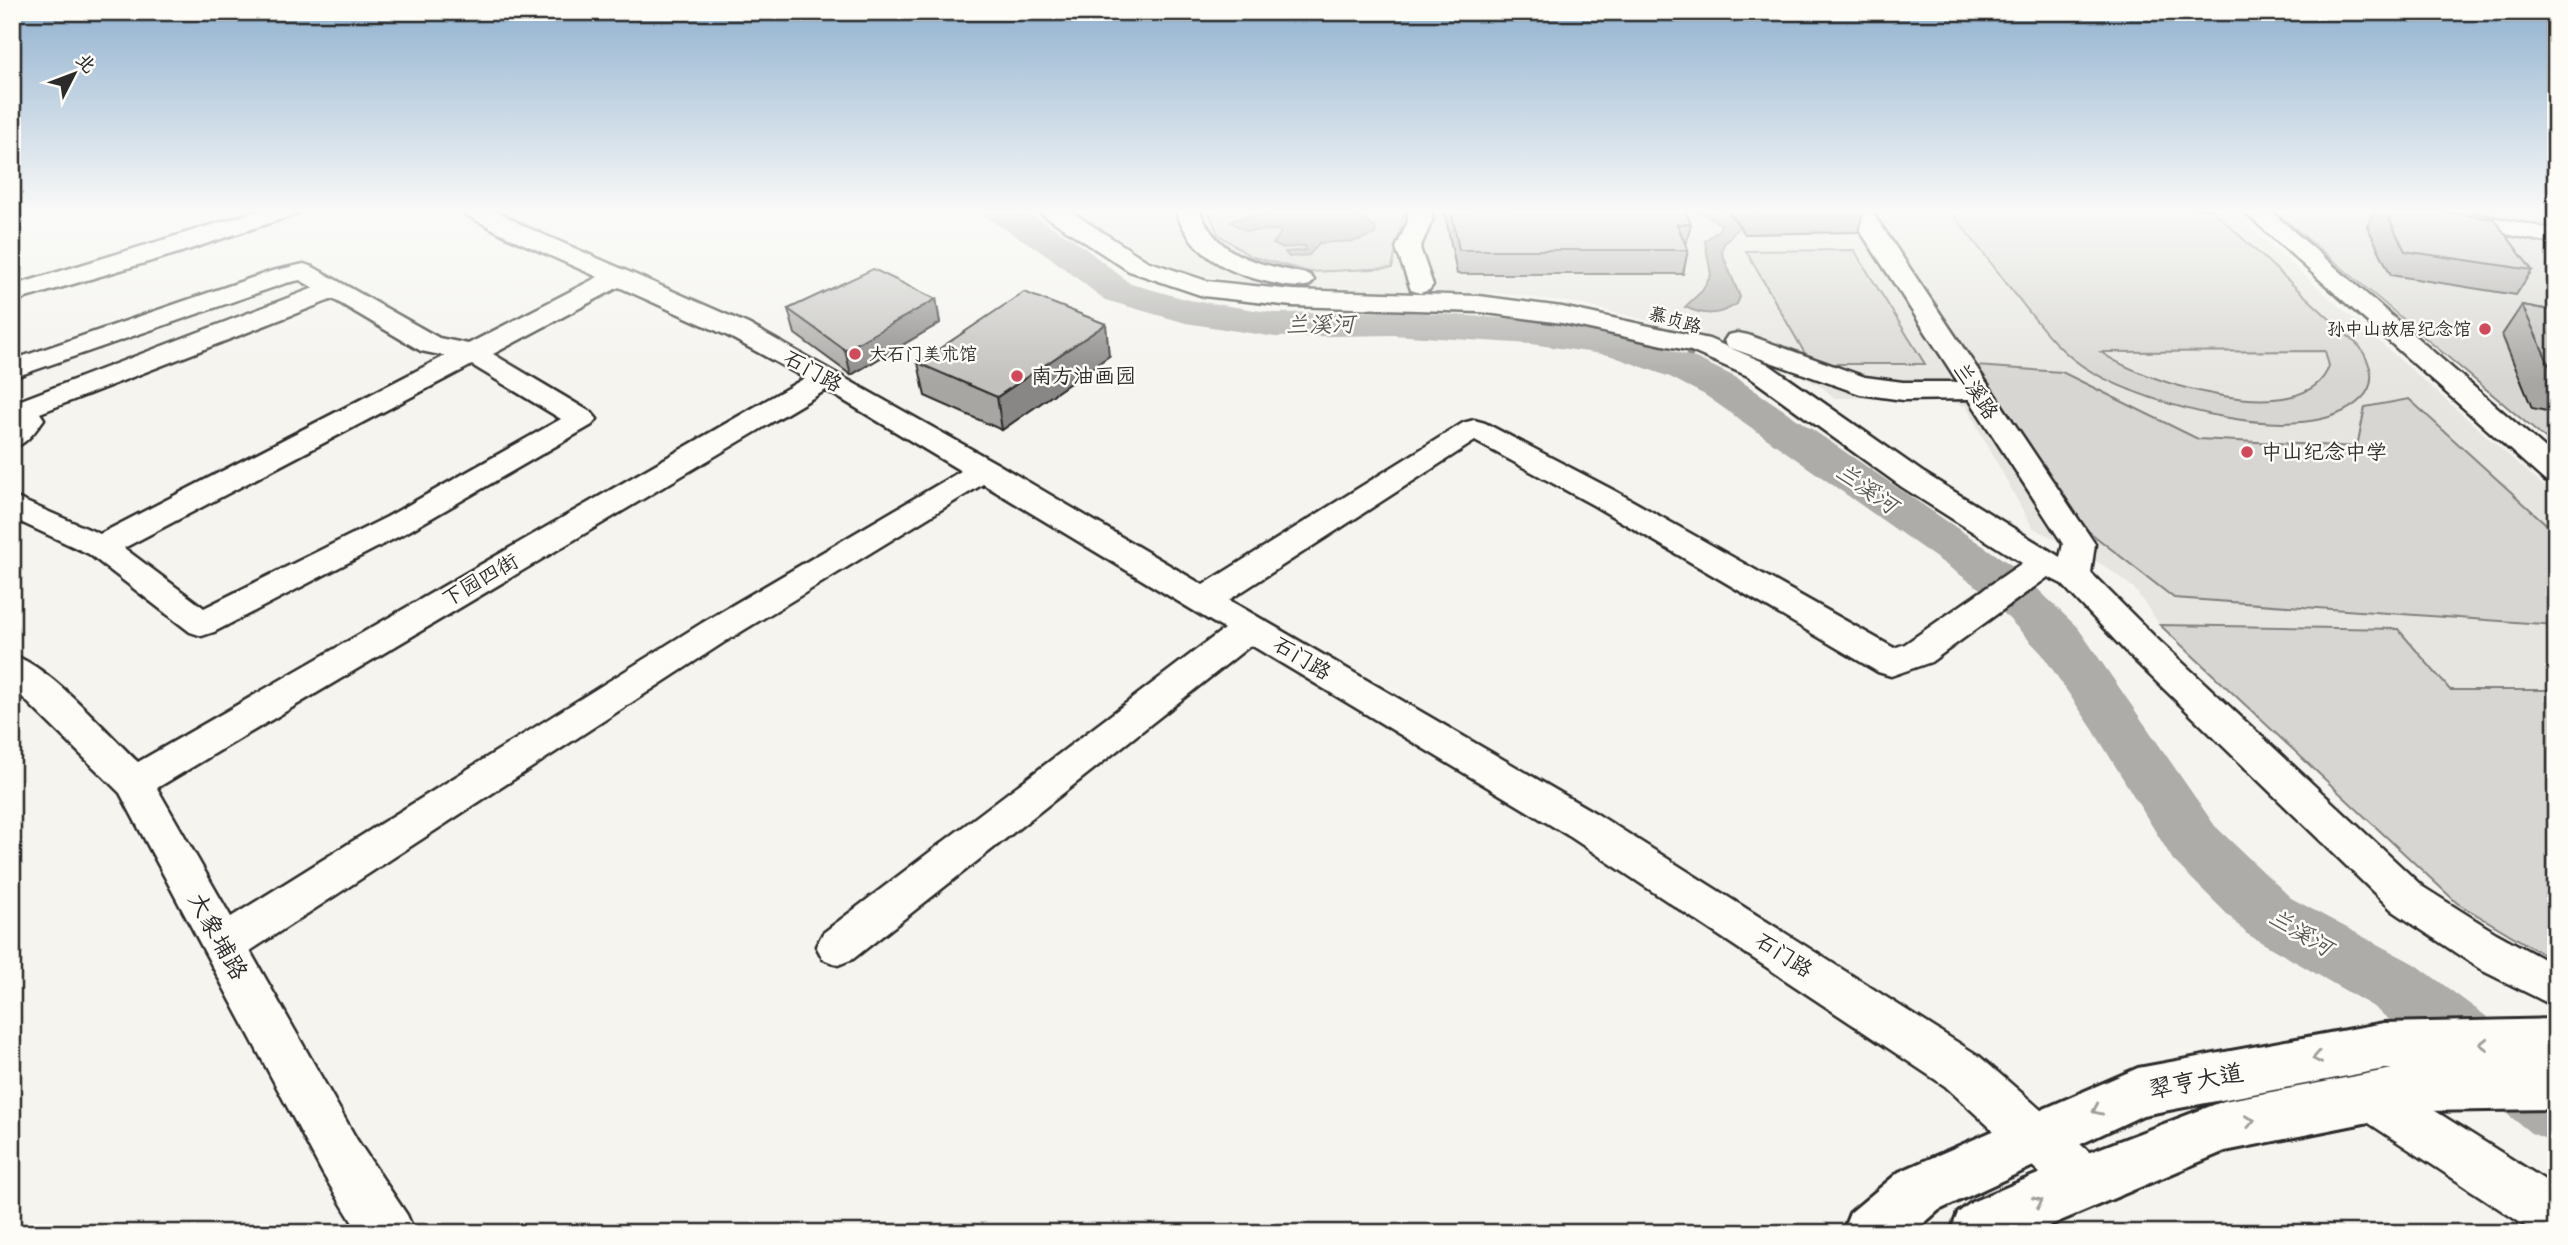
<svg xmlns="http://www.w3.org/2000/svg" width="2568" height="1245" viewBox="0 0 2568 1245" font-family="Delius,'LXGW WenKai TC',sans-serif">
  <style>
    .built { fill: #e6e5e0 }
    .green { fill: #d7d6d2; stroke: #81807e; stroke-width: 2; fill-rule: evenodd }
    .water { fill: #adaca9; stroke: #797877; stroke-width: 2 }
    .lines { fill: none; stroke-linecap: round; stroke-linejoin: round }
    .stream { stroke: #797877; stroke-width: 7 }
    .river { fill: #adaca9; fill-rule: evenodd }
    .minor-casing { stroke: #2b2b2b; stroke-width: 5 }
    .major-casing { stroke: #2b2b2b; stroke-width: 6 }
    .minor { fill: #fdfcf7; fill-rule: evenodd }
    .major { fill: #fdfcf7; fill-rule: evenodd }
    .wall { fill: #a7a6a3; stroke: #2b2b2b; stroke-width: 2 }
    .shaded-wall { fill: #888785; stroke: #2b2b2b; stroke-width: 2 }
    .building { fill: #c2c1be; stroke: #2b2b2b; stroke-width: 2 }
    .oneway { stroke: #9e9e9b }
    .poi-dot { fill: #d1495b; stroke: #fdfcf7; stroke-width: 2.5 }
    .labels { text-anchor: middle; stroke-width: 5; stroke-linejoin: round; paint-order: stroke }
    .far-street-label { font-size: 18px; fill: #2b2b2b; stroke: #fdfcf7 }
    .far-poi-label { font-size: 18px; fill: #2b2b2b; stroke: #fdfcf7; text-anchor: end }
    .street-label { font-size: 21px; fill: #2b2b2b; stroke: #fdfcf7 }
    .poi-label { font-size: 21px; fill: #2b2b2b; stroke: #fdfcf7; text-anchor: start }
    .water-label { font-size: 23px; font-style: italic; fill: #585857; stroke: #fdfcf7 }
    .near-street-label { font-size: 24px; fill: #2b2b2b; stroke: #fdfcf7 }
  </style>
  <rect width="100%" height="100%" fill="#f5f4ef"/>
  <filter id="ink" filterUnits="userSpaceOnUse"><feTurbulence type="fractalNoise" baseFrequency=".0143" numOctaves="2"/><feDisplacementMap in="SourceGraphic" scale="14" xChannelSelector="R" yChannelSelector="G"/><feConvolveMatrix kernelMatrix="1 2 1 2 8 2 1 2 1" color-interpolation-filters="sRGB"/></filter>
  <g filter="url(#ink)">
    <polygon class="built" points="1070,209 2229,209 2556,497 2556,665 2545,666 2556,677 2556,690 2450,690 2398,629 2160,625 2133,587 2105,566 2032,527 1966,406 1937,398 1835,398 1822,387 1775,362 1704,334 1575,303 1505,294 1270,286 1183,272 1147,256"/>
    <g class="green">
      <polygon points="1208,209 1405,209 1392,268 1310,272 1250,256 1218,234"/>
      <path d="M 1949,209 L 2211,209 L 2360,347 C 2371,364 2378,383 2361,399 C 2307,452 2149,405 2092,372 C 2057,352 2036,320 2011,289 C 1990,262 1970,236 1949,209 ZM 2325,351 L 2329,366 C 2306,434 2141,382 2101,352 Z"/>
      <polygon points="2272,209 2556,209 2556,448"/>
      <polygon points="1854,250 1925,364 1811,364 1746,251"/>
      <polygon points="1975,366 2062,372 2198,439 2357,447 2365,407 2409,399 2556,533 2556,625 2174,598 2074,520"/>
      <polygon points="2160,625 2398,629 2450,690 2556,690 2556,962 2457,903"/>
    </g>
    <g class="water">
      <path d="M 1274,209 C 1309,209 1349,202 1376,229 L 1375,234 L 1355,241 L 1319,243 L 1309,255 L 1289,257 L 1285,252 L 1306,250 L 1305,246 L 1282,248 L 1273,244 L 1281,233 L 1277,230 L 1246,231 L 1231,222 C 1244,213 1261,218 1274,209 Z"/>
      <path d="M 1691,209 L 1726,209 L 1739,227 L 1723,245 L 1722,253 L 1740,297 L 1737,304 C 1718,316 1705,316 1685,307 L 1702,291 L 1711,275 L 1705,241 L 1719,230 L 1721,225 L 1710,217 Z"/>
    </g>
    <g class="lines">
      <polyline class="stream" points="1684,368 1691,352"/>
      <polygon class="river" points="979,209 1021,209 1073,239 1131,284 1189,300 1275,313 1393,311 1531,320 1616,332 1698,359 1735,377 2017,569 2078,628 2215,826 2291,898 2418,966 2556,1068 2556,1143 2531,1133 2372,1006 2247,934 2173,860 2092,728 2042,654 1983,591 1705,395 1670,377 1609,355 1531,344 1393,335 1275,337 1186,323 1105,300 1047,255 984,216"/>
      <g class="minor-casing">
        <g id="minor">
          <polygon points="264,209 301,209 297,214 175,254 12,302 12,286"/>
          <path d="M 461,209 L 492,209 L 526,227 L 748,324 L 996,463 L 1203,585 L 1463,423 L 1474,420 L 1485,423 L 1615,491 L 1894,648 L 1905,644 L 2022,563 L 1902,487 L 1748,376 L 1691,351 L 1562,323 L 1479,312 L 1292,306 L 1203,296 L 1129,271 L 1042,214 L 1038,209 L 1067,209 L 1147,261 L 1207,281 L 1292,290 L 1479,296 L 1562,307 L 1709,339 L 1768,364 L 1924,473 L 2060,557 L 2063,544 L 1969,399 L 1903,400 L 1860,394 L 1728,347 L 1724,341 L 1728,335 L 1738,333 L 1748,335 L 1865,377 L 1903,382 L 1958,382 L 1846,209 L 1870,209 L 2095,544 L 2091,573 L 2154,636 L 2423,887 L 2496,933 L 2556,966 L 2556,1007 L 2483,971 L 2393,911 L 2128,654 L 2062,584 L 2048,577 L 1931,662 L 1891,676 L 1878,672 L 1593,505 L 1475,441 L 1229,600 L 1597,814 L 1979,1056 L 2103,1164 L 2110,1181 L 2103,1198 L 2085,1205 L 2067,1198 L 1945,1086 L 1569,836 L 1251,645 L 853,959 L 838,965 L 823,959 L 816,946 L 823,933 L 1224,629 L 983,484 L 726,641 L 250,951 L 357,1140 L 407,1215 L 415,1233 L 359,1233 L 323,1174 L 120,793 L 12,687 L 12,655 C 51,667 107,733 138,762 L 805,378 L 728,336 L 619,287 L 493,354 L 592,413 L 597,419 L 592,425 L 409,531 L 214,632 L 202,636 L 190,632 L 89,554 L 12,518 L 12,496 L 100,534 L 445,356 L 421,351 L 333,299 L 40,413 L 44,419 C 35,431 27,444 12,448 L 12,397 L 21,400 L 314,288 L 300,280 L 286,283 L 12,378 L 12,360 L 272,271 L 304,264 L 313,267 L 439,338 L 468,344 L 598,277 L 508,237 L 465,214 ZM 472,365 L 561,419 L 387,517 L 204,608 L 124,548 ZM 826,390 L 961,471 L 702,623 L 231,917 L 157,788 Z"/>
          <path d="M 1175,209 L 1199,209 C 1219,262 1262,263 1310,275 L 1314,280 L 1310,285 C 1296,289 1282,285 1268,282 C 1224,272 1190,253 1175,209 Z"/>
          <polygon points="1408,209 1432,209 1432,221 1420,248 1433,285 1429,290 1420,293 1411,290 1396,248 1408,221"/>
          <polygon points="2241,209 2268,209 2556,458 2556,483 2545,481"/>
          <polygon points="2401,209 2451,209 2556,230 2556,244 2413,216 2405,214"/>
          <polygon points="2369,1074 2386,1080 2556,1187 2556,1233 2536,1233 2352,1112 2345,1096 2352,1080"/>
        </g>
      </g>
      <g class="major-casing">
        <polygon id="major" points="2556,1019 2556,1109 2424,1111 2225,1151 2032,1233 1950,1233 1958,1213 1972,1202 2085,1154 2224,1101 2392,1069 2384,1069 2143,1115 1939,1210 1913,1233 1842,1233 1850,1213 1899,1172 2138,1068 2384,1023"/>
      </g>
      <use href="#minor" class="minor"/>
      <use href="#major" class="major"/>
    </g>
    <g class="wall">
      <polygon points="1444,209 1684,209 1691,224 1686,245 1688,250 1683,274 1457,274"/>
      <polygon points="1727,209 1864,209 1858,232 1745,234"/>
      <polygon points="2376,209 2428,209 2532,270 2516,295 2391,275 2367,226"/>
      <polygon points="936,299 940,323 851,375 795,334 788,309"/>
      <polygon points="2522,305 2556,311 2556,413 2532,408 2502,335"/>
      <polygon points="1109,356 1002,430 925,396 918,363"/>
    </g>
    <g class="shaded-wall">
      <polygon points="936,299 940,323 851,375 845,350"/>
      <polygon points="1106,324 1109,356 1002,430 997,397"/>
    </g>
    <g class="building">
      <polygon points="1451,209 1684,209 1691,224 1677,224 1688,250 1459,250"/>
      <polygon points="1749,209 1825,209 1751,211"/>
      <polygon points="2384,209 2428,209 2494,219 2532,270 2405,251"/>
      <polygon points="873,269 936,299 845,350 788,309"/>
      <polygon points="1024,292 1106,324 997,397 918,363"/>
      <polygon points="2522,305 2556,311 2556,377 2555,377"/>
    </g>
    <defs><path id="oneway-chevron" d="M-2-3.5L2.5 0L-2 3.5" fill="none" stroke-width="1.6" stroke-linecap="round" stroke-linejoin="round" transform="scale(1.75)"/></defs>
    <g class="oneway">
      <use href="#oneway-chevron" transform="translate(2484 1044) rotate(179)"/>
      <use href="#oneway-chevron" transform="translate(2317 1058) rotate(169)"/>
      <use href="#oneway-chevron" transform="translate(2097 1110) rotate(156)"/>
      <use href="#oneway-chevron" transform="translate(2250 1121) rotate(-12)"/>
      <use href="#oneway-chevron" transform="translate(2038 1202) rotate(-24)"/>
    </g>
  </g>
  <linearGradient id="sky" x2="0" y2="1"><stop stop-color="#90b1cf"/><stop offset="0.55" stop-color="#fafaf8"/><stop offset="1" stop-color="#fafaf8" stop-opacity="0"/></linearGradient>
  <rect width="2568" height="383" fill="url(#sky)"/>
  <g class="poi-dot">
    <circle cx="2485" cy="329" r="7"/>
    <circle cx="855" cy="354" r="7"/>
    <circle cx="1017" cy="376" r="7"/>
    <circle cx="2247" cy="452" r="7"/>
  </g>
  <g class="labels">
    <g class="far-street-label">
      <text transform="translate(1675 320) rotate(16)" y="6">慕贞路</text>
    </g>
    <g class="far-poi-label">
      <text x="2471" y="335">孙中山故居纪念馆</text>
      <text x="869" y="360" text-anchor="start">大石门美术馆</text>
    </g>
    <g class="street-label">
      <text transform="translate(813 371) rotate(29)" y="7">石门路</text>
      <text transform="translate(1976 391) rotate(57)" y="7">兰溪路</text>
      <text transform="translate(480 580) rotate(-30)" y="7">下园四街</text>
      <text transform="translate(1302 658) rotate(31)" y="7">石门路</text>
      <text transform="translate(1784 955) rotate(33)" y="7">石门路</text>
    </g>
    <g class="poi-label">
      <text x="1031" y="383">南方油画园</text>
      <text x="2261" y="459">中山纪念中学</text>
    </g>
    <g class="water-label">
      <text transform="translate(1320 324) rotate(-1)" y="8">兰溪河</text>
      <text transform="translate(1867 488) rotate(35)" y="8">兰溪河</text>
      <text transform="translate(2301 932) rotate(31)" y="8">兰溪河</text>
    </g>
    <g class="near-street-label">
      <text transform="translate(218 936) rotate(61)" y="8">大象埔路</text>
      <text transform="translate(2196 1081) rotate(-11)" y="8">翠亨大道</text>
    </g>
  </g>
  <rect width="2568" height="1245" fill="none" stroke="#fdfcf7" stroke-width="42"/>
  <rect x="21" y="21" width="2526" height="1203" fill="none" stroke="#2b2b2b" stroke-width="2.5" filter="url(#ink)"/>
  <g transform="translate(74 74) rotate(48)" stroke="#fdfcf7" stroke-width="5" paint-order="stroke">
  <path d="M0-5L12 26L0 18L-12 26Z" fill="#2b2b2b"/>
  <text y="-10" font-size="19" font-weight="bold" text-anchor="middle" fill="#2b2b2b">北</text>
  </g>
</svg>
